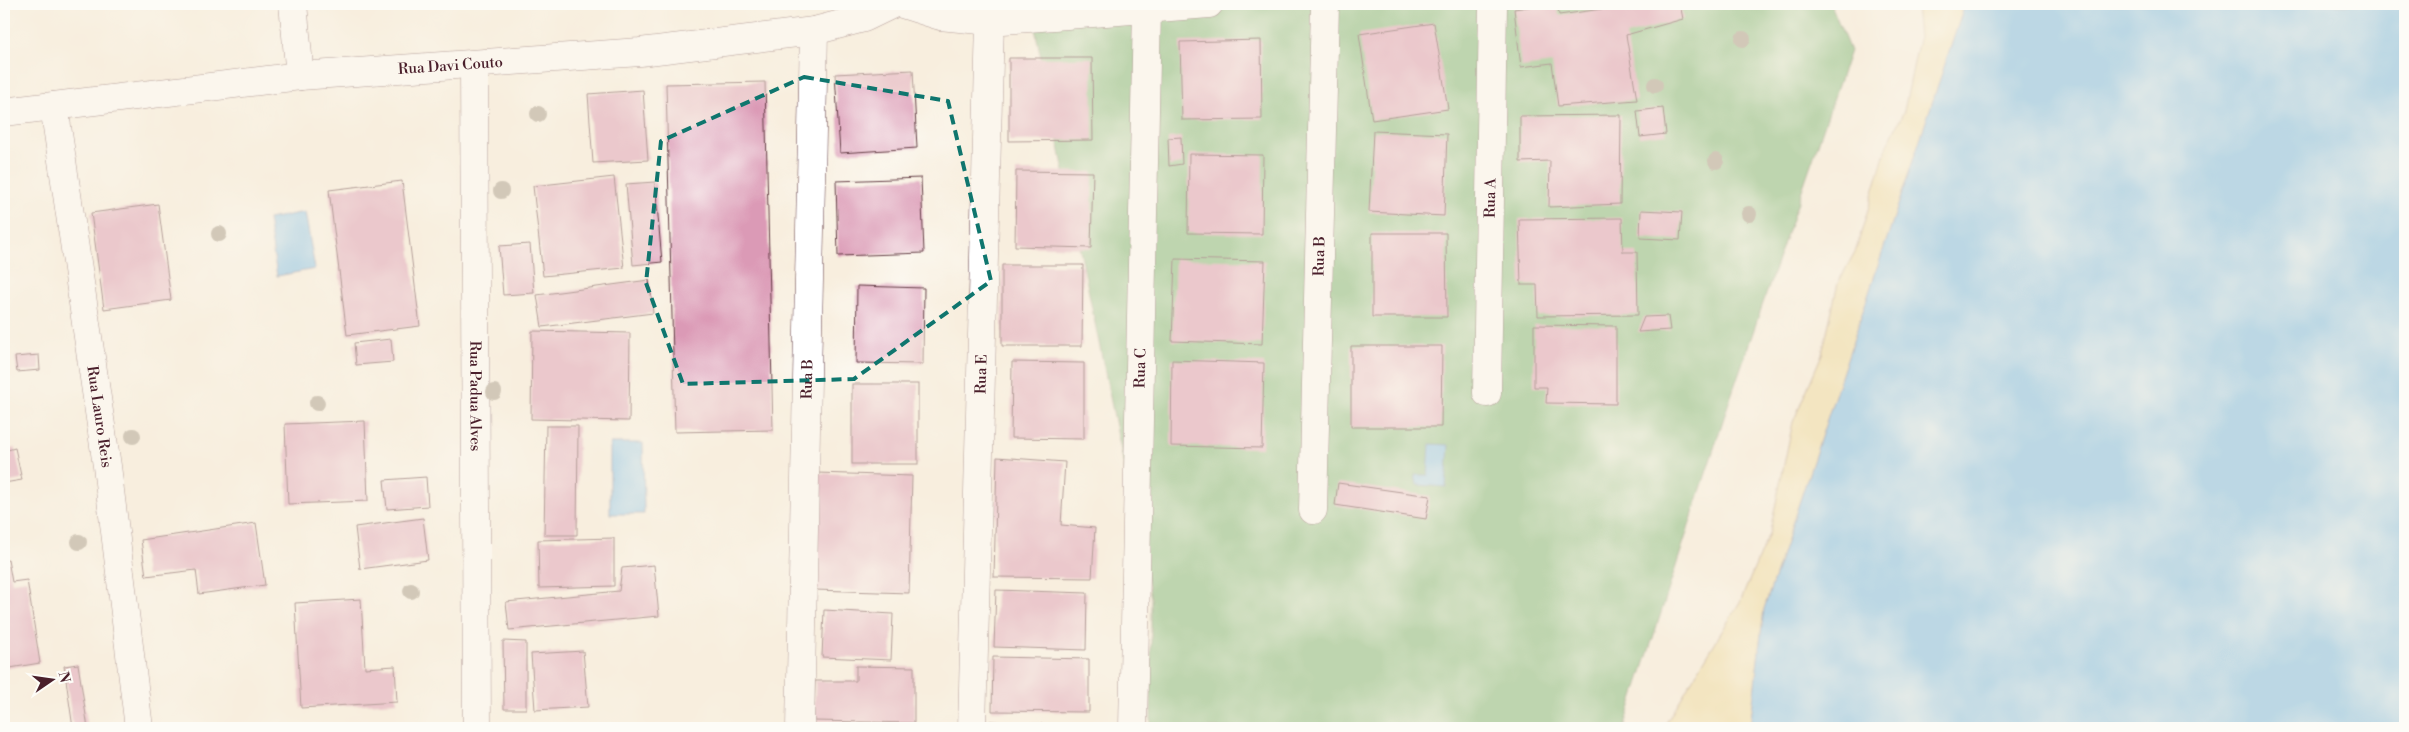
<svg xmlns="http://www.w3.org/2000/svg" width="2409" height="732" viewBox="0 0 2409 732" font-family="'Libre Bodoni',serif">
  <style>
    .forest { fill: #78b675; stroke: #616a50 }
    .sand { fill: #eeda9e; stroke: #9c7c64 }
    .water { fill: #73bbeb; stroke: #5e6d8b }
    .building { fill: #db9ab6 }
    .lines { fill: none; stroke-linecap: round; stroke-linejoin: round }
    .minor-casing { stroke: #643e46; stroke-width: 29 }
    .minor { stroke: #fff; stroke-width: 28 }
    .tree { fill: #a59a8b }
    .marked { fill: none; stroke: #0f766e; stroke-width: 4; stroke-dasharray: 10 6; stroke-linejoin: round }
    .labels { text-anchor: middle; stroke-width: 4.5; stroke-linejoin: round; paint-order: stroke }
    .street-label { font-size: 15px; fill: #4a1f2b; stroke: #fdfcf7 }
  </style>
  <rect width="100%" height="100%" fill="#fdfcf7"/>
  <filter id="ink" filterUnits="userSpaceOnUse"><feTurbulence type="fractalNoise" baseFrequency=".02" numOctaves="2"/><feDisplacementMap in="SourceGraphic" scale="10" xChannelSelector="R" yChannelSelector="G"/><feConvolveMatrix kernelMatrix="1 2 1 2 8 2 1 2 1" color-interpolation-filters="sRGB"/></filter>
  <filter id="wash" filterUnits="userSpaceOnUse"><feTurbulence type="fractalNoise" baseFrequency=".0096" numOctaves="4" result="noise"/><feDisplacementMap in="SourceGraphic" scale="20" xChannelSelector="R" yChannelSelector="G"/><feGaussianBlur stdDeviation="1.12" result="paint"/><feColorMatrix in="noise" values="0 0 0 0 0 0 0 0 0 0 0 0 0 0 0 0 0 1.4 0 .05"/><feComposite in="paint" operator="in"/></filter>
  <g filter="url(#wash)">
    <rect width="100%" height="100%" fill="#f8eede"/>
    <polygon class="forest" points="1030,4 1831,4 1850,51 1728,405 1624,728 1151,728 1151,598"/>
    <polygon class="sand" points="1916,4 1965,4 1764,609 1750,728 1663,728 1741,600 1770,531 1793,422 1822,354 1838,283 1856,250 1887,145 1904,111 1919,39"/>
    <g class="water">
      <polygon points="1965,4 2405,4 2405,728 1750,728 1764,609"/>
      <polygon points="305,212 315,269 277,276 268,219"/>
      <polygon points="610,443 643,443 644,514 610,514"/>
      <polygon points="1430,444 1449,445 1446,487 1417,485 1415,475 1428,475"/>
    </g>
    <g id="blocks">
      <g class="building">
        <polygon points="1548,4 1557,4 1559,15 1602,9 1604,4 1680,4 1683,19 1626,35 1637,100 1558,106 1552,63 1521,67 1514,9"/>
        <polygon points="1434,23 1448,109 1372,120 1359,34"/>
        <polygon points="1261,40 1262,119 1182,120 1180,42"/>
        <polygon points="1009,58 1092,58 1093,140 1009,141"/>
        <polygon points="913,70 917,148 840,153 835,74"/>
        <polygon points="765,82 773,430 675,432 666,84"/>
        <polygon points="643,90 648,160 593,163 588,94"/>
        <polygon points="1663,108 1666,134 1640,137 1637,111"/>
        <polygon points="1621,115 1620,204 1549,207 1550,161 1520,162 1520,116"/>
        <polygon points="1373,131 1447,134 1444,216 1369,212"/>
        <polygon points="1181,137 1182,164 1169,166 1168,138"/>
        <polygon points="1189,154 1263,155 1262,234 1188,233"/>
        <polygon points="1016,171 1093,172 1091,248 1015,246"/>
        <polygon points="614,177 624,268 543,276 533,186"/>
        <polygon points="921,178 924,253 838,256 836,181"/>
        <polygon points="402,181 420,326 347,335 329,190"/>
        <polygon points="655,182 662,262 633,265 626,184"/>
        <polygon points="158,204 171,300 104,309 91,213"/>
        <polygon points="1641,210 1682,212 1680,240 1640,238"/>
        <polygon points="1622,218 1623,252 1637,252 1638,315 1538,316 1537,285 1521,285 1519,219"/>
        <polygon points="1372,233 1446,233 1447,317 1372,317"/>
        <polygon points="530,244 534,293 503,295 499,246"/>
        <polygon points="1175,259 1265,261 1262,344 1172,341"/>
        <polygon points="1002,265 1083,265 1082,346 1002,346"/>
        <polygon points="649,280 653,313 542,327 537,295"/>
        <polygon points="857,286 924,288 923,364 856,363"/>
        <polygon points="1668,316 1670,330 1638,332 1644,317"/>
        <polygon points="1534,325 1616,326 1616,404 1546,403 1547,387 1534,387"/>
        <polygon points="532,331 630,333 629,421 531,419"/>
        <polygon points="391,339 393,362 356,365 354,343"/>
        <polygon points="1351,346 1442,346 1441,427 1351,427"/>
        <polygon points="39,355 40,370 17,372 15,357"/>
        <polygon points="1172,360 1264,363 1262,448 1171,446"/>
        <polygon points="1012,362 1084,363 1084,439 1011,438"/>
        <rect x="852" y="384" width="66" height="80"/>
        <polygon points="365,421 368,501 288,504 285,424"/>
        <polygon points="546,426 578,426 577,535 544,535"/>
        <polygon points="15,448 22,480 4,483 4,451"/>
        <polygon points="997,457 1065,462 1061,525 1095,528 1092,578 994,577"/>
        <polygon points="817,473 912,476 909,593 815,590"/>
        <polygon points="426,477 428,506 387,509 384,480"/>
        <polygon points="1338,483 1430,496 1426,519 1335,505"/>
        <polygon points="423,518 428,560 360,569 355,527"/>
        <polygon points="256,523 265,585 199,594 196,570 146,576 141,540"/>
        <polygon points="614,538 614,586 539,588 538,540"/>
        <polygon points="8,560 12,582 27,580 40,663 4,669 4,561"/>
        <polygon points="654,565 659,616 509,630 506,602 619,591 622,568"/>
        <polygon points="996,590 1087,593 1086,650 994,647"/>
        <polygon points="361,599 365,668 395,666 397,702 301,708 295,603"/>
        <polygon points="824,610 893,614 891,660 822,657"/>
        <polygon points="503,641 526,642 526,709 504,709"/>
        <polygon points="583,651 588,707 535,710 531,654"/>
        <polygon points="993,657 1089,659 1089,712 992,711"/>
        <polygon points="78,664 88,728 73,728 64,666"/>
        <polygon points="856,666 914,667 914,723 814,721 815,681 856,681"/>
        <polygon points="990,721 1042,724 1041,728 992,728"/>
      </g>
    </g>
  </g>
  <g filter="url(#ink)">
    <use href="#blocks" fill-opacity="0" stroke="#643e46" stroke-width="1"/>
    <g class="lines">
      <g class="minor-casing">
        <g id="minor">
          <polyline points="293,4 300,76"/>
          <polyline points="902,4 940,16 990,21 1209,4"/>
          <path id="s1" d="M 474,65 L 477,728"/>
          <path id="s2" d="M 54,106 L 107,466 L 139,728"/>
          <path id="s3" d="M 4,112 L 300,76 L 640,52 L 814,31 L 864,18 L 893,4"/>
          <path id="s4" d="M 1487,393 L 1493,4"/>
          <path id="s5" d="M 1313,510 L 1325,4"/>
          <path id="s6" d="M 800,728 L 814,31"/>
          <path id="s7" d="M 972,728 L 990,21"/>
          <path id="s8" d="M 1133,728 L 1147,8"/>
        </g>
      </g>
      <use href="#minor" class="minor"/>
    </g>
    <g class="tree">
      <circle cx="1743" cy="39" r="8"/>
      <circle cx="1655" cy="85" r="8"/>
      <circle cx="538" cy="114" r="8"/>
      <circle cx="1716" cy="161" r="8"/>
      <circle cx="501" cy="191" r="8"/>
      <circle cx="1749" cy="214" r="8"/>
      <circle cx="219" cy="234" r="8"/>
      <circle cx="494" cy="392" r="8"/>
      <circle cx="317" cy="403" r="8"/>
      <circle cx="133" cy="436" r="8"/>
      <circle cx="79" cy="542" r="8"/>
      <circle cx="411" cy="591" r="8"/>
    </g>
  </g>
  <path d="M0 0H2409V732H0ZM 804,77 L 948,101 L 991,281 L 854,379 L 683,384 L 646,283 L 661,141 Z" fill="#f8eede" fill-opacity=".55" fill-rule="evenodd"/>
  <path class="marked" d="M 804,77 L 948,101 L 991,281 L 854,379 L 683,384 L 646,283 L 661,141 Z"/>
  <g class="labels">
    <g class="street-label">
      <text dy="5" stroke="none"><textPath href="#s3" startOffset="449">Rua Davi Couto</textPath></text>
      <text dy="5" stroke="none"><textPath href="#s4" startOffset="195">Rua A</textPath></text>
      <text dy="5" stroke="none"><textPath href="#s5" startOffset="254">Rua B</textPath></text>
      <text dy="5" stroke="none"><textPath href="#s8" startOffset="360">Rua C</textPath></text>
      <text dy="5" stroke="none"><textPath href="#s7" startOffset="354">Rua E</textPath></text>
      <text dy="5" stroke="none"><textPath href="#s6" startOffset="349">Rua B</textPath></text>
      <text dy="5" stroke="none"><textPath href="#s1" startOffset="331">Rua Padua Alves</textPath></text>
      <text dy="5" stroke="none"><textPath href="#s2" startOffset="314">Rua Lauro Reis</textPath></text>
    </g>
  </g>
  <rect width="2409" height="732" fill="none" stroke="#fdfcf7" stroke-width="20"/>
  <g transform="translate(52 680) rotate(77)" stroke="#fdfcf7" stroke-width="4" paint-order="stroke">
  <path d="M0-4L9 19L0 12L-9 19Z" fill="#4a1f2b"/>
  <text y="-8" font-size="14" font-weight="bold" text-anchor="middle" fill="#4a1f2b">N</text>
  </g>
</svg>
